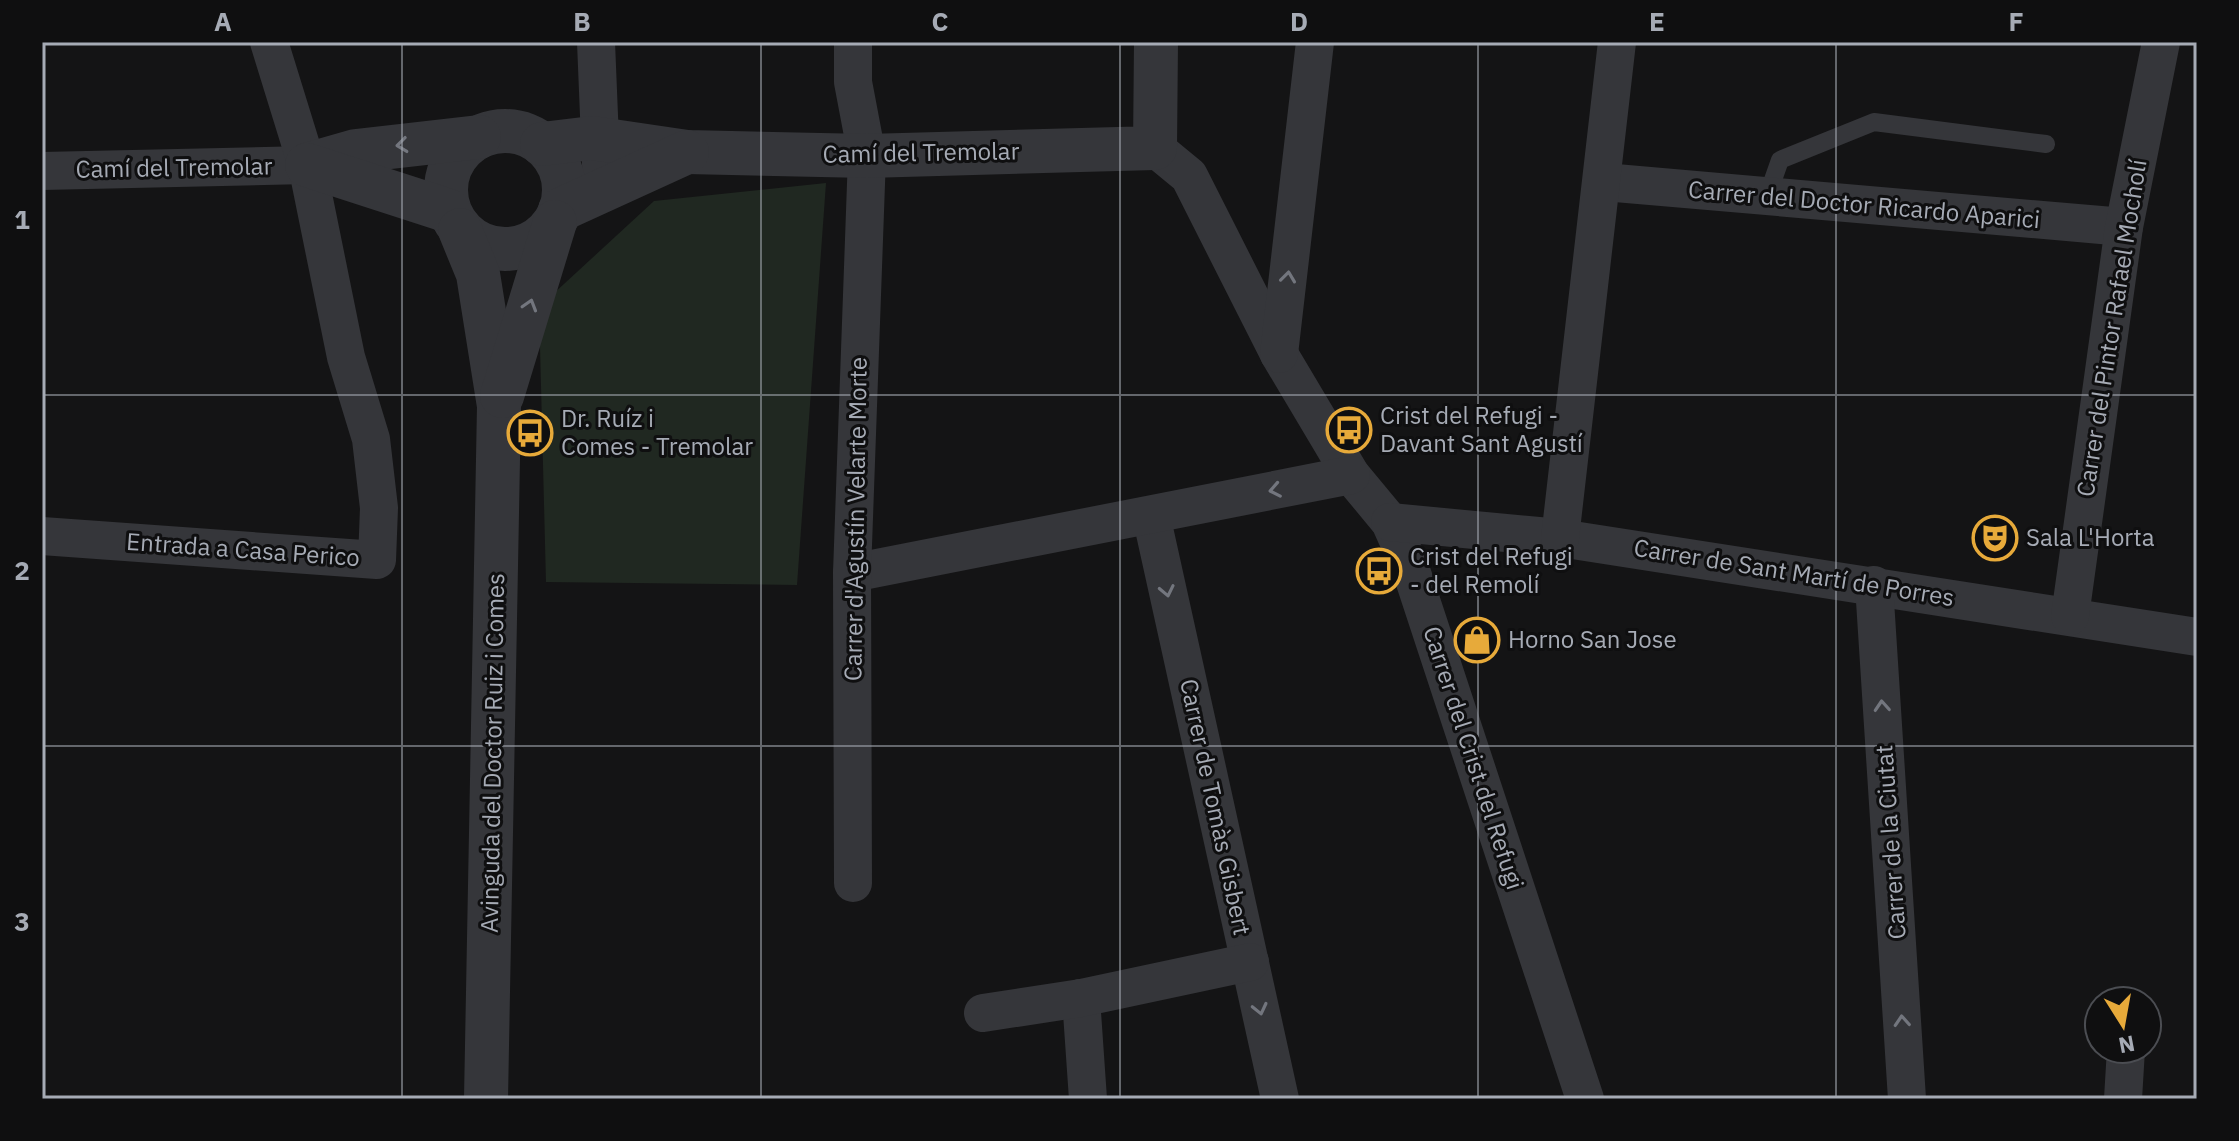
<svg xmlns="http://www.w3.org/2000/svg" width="2239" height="1141" viewBox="0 0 2239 1141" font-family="'IBM Plex Sans',sans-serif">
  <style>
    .green { fill: #202821 }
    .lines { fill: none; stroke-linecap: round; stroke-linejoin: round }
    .service { stroke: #35363a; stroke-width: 18 }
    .minor { stroke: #35363a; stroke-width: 38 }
    .tertiary { stroke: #35363a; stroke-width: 44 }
    .oneway { stroke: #73767e }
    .grid { fill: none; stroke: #a6abb5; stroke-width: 2; stroke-opacity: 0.55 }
    .labels { text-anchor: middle; stroke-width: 6; stroke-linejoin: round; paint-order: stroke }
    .street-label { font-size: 24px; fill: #a6abb5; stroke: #0f0f10 }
    .poi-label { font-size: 24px; fill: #a6abb5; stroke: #0f0f10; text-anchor: start }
    .neatline { fill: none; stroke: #a6abb5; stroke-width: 3 }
    .grid-label { font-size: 26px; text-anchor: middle; font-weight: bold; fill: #a6abb5 }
  </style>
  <rect width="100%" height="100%" fill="#141415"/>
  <polygon class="green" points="826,183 797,585 546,582 539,307 654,201"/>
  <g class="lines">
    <polyline class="service" points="1767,197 1780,160 1874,122 2046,144"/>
    <g class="minor">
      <polyline points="596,42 602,189"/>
      <polyline points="1155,148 1189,176 1279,354 1351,475 1390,522 1410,567 1585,1099"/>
      <polyline points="42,171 307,165"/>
      <polyline points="1604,182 2124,227"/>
      <polyline points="1279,354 1315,42"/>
      <polyline points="1151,515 1280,1099"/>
      <polyline points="1390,522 1560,538 2197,637"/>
      <polyline points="42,536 377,560 379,508 371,439 346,357 307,165 269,42"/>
      <polyline points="1560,538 1617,42"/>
      <polyline points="852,573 1351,475"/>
      <polyline points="1874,585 1907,1099"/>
      <polyline points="2070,616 2124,227 2161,42"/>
      <polyline points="853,883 852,573 867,156 853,82 853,42"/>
      <polyline points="1081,998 1088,1099"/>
      <polyline points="983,1013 1081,998 1250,962"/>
      <polyline points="2123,1099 2126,1049"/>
    </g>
    <g class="tertiary">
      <circle cx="505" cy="190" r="59"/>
      <polyline points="542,144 592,138 687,152 867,156 1155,148 1156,42"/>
      <polyline points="307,165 356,151 479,137"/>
      <polyline points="307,165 449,211"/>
      <polyline points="560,210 687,152"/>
      <polyline points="460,230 478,274 499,406 486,1099"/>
      <polyline points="502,396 555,222"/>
    </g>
  </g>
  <defs><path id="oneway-chevron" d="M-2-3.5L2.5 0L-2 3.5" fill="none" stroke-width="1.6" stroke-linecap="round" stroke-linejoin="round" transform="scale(2)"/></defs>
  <g class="oneway">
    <use href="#oneway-chevron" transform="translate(402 145) rotate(173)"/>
    <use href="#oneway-chevron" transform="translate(1288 277) rotate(-83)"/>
    <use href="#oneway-chevron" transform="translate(530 305) rotate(-73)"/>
    <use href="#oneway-chevron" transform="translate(1275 490) rotate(169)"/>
    <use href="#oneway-chevron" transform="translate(1167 591) rotate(78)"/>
    <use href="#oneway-chevron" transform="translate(1882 706) rotate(-94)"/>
    <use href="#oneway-chevron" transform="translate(1260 1009) rotate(77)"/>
    <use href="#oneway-chevron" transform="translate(1902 1021) rotate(-94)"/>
  </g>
  <path class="grid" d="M 402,42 L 402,1099M 761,42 L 761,1099M 1120,42 L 1120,1099M 1478,42 L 1478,1099M 1836,42 L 1836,1099M 42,395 L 2197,395M 42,746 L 2197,746"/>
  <defs>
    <g id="bus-ring" transform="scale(2.3)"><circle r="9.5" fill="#0f0f10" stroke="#e7aa3a" stroke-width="1.5"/><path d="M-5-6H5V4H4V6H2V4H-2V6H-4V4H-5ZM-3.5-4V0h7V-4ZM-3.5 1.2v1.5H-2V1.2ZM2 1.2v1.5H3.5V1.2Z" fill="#e7aa3a"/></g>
    <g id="theatre-ring" transform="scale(2.3)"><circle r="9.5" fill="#0f0f10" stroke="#e7aa3a" stroke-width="1.5"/><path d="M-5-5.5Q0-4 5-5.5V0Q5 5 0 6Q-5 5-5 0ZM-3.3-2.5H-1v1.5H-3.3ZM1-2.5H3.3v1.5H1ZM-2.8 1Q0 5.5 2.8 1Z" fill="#e7aa3a"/></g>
    <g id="shop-ring" transform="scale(2.3)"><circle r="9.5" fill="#0f0f10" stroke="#e7aa3a" stroke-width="1.5"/><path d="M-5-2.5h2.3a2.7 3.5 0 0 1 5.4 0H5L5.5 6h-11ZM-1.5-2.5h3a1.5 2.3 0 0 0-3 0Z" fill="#e7aa3a"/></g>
  </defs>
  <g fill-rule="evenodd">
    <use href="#bus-ring" x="1349" y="430"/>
    <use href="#bus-ring" x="530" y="433"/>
    <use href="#theatre-ring" x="1995" y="538"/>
    <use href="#bus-ring" x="1379" y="571"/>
    <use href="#shop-ring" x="1477" y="640"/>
  </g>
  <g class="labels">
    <g class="street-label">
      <text transform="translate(921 153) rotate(-1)" y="8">Camí del Tremolar</text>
      <text transform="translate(174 168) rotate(-1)" y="8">Camí del Tremolar</text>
      <text transform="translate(1864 205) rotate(5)" y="8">Carrer del Doctor Ricardo Aparici</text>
      <text transform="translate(2112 328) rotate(-81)" y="8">Carrer del Pintor Rafael Mocholí</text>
      <text transform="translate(856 519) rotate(-89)" y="8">Carrer d'Agustín Velarte Morte</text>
      <text transform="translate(243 550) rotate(4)" y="8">Entrada a Casa Perico</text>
      <text transform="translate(1794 573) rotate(9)" y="8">Carrer de Sant Martí de Porres</text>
      <text transform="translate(493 753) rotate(-89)" y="8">Avinguda del Doctor Ruiz i Comes</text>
      <text transform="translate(1473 758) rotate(72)" y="8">Carrer del Crist del Refugi</text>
      <text transform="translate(1215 807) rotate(78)" y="8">Carrer de Tomàs Gisbert</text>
      <text transform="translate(1891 842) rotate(-94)" y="8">Carrer de la Ciutat</text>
    </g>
    <g class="poi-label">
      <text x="1380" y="424">Crist del Refugi -<tspan x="1380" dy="28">Davant Sant Agustí</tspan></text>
      <text x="561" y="427">Dr. Ruíz i<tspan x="561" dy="28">Comes - Tremolar</tspan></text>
      <text x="2026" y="546">Sala L'Horta</text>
      <text x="1410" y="565">Crist del Refugi<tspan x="1410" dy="28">- del Remolí</tspan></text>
      <text x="1508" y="648">Horno San Jose</text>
    </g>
  </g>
  <rect width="2239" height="1141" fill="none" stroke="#0f0f10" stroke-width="88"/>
  <g transform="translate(2123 1025) rotate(169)"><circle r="38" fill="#0f0f10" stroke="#4b4d52" stroke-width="2"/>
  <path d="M0-6L14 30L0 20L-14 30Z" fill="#e7aa3a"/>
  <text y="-12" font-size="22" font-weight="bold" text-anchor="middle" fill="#a6abb5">N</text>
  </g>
  <rect x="44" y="44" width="2151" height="1053" class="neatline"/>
  <g class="grid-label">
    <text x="223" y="31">A</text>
    <text x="582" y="31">B</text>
    <text x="940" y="31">C</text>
    <text x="1299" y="31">D</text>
    <text x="1657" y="31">E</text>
    <text x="2016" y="31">F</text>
    <text x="22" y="229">1</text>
    <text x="22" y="580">2</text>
    <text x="22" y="931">3</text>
  </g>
</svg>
